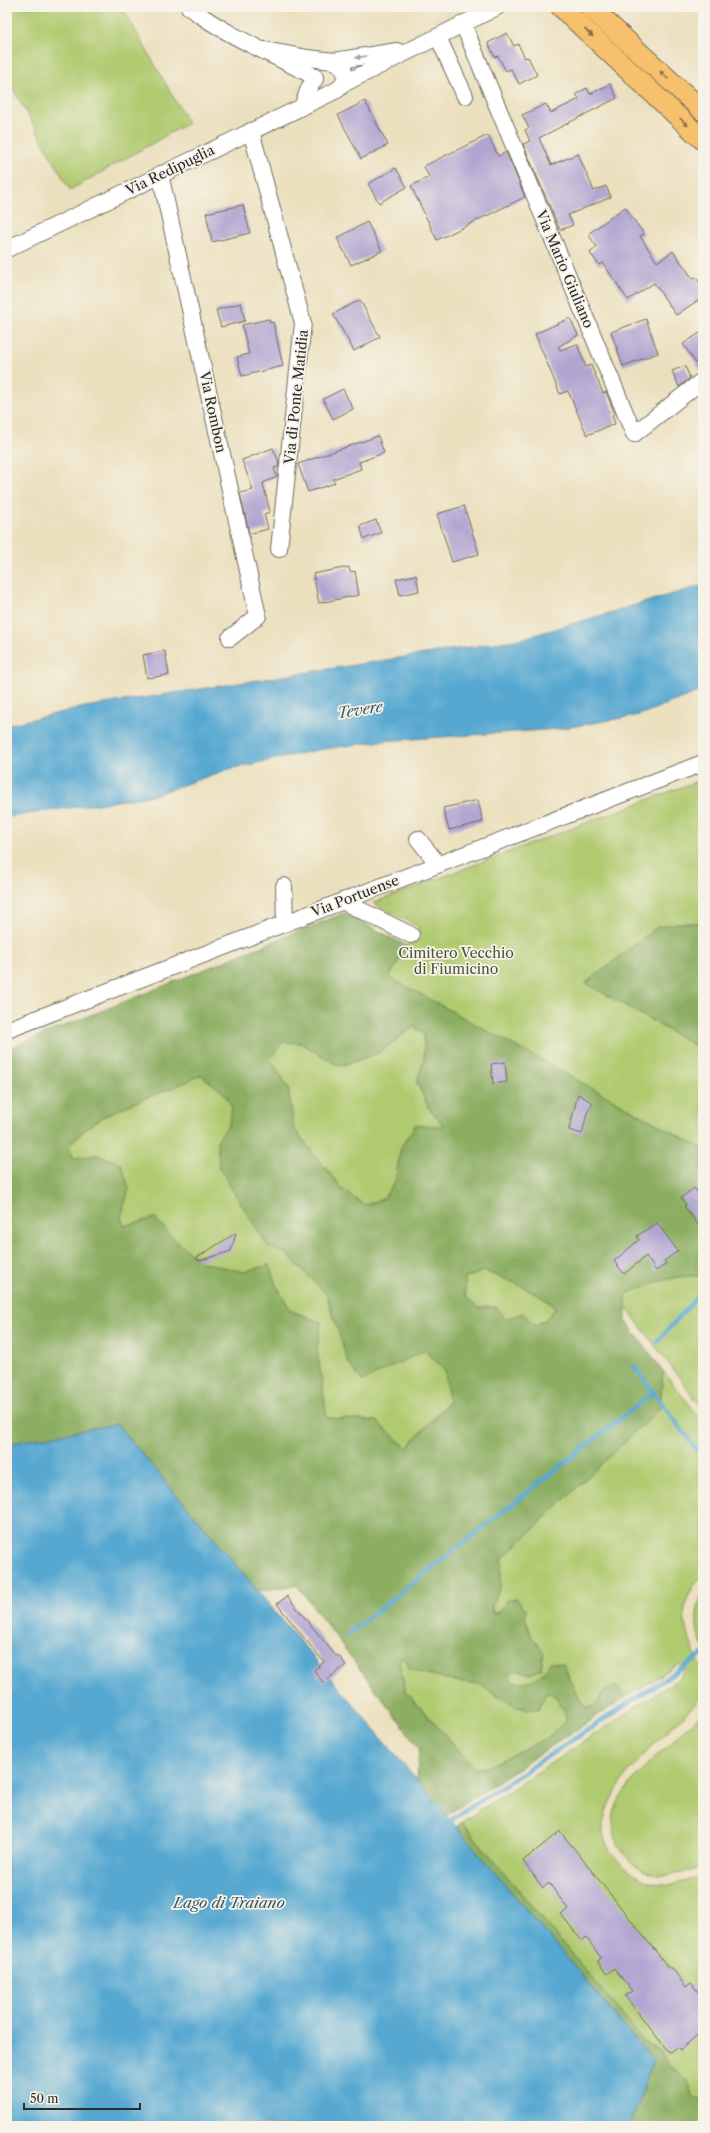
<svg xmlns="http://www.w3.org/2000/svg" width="710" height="2133" viewBox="0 0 710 2133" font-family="'Libre Caslon Text',serif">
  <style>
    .green { fill: #b0ca70; stroke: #6e7a4e }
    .forest { fill: #8cae62; stroke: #5c6c46; fill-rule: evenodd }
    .water { fill: #56a8d1; stroke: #406a7e }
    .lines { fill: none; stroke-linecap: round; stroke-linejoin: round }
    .stream { stroke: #56a8d1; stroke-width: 4.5 }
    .building { fill: #b1a5d1 }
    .minor-casing { stroke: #6e6a5e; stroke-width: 18 }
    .major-casing { stroke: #6e6a5e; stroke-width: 22 }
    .minor { stroke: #fff; stroke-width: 16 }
    .major { stroke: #f7c06c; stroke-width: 20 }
    .oneway { fill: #876e48 }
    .oneway2 { fill: #a0a0a0 }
    .labels { text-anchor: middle; stroke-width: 3.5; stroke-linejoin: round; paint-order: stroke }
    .street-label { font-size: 14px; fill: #2b2b2b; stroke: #f7f3e8 }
    .park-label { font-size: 14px; fill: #4c533c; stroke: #f7f3e8 }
    .water-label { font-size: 15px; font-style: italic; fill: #3a5765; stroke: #f7f3e8 }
  </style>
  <rect width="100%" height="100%" fill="#f7f3e8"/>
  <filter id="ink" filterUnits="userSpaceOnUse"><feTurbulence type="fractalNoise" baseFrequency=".025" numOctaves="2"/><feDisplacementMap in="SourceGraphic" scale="8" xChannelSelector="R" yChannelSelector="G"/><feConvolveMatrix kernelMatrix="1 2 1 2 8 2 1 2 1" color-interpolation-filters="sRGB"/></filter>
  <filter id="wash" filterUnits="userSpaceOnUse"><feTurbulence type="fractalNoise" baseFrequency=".012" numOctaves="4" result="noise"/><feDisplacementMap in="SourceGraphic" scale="16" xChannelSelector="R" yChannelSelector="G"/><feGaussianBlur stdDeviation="0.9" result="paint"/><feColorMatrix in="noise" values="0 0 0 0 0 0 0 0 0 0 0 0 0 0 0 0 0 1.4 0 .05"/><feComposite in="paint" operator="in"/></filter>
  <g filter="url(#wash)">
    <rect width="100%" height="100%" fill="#ebe0be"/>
    <g class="green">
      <polygon points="7,7 122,7 188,123 70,190 7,78"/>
      <polygon points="703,779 703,923 676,923 586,983 703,1050 703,1149 389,977 419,927 373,903"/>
      <polygon points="413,1027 424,1033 424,1059 417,1082 428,1107 444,1126 401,1147 395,1182 383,1199 364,1205 344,1191 294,1129 288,1087 270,1059 283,1042 301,1043 339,1066 377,1054"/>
      <path d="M 201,1074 C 215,1086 239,1100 230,1122 C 228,1129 221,1135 217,1141 L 268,1247 L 286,1253 L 327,1295 L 332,1314 L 362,1381 L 425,1350 L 445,1371 L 449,1401 L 407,1448 L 376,1421 L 327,1418 L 317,1350 L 321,1322 L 291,1311 L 276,1285 L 269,1265 L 243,1272 L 202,1262 L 176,1241 L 155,1218 L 124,1226 L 121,1217 L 129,1188 L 97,1155 L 74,1159 L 68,1146 C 76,1139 84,1129 93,1123 C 126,1102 166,1093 201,1074 Z"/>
      <path d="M 484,1271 C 511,1281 534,1289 556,1308 L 546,1319 L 535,1326 L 505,1319 L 489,1306 L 478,1308 L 465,1295 L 465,1278 Z"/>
      <path d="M 703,1276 L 703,1409 L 626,1307 L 626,1294 C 651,1284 675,1274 703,1276 Z"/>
      <path d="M 663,1371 L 703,1422 L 703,1575 C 658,1622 710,1654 702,1694 C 700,1699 695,1704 691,1709 C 662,1737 601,1788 603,1831 C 604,1849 621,1865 634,1874 C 655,1889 682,1886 703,1874 L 703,2101 L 694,2099 L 688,2081 L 670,2066 L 657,2049 L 647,2045 L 462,1822 L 680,1678 L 685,1670 L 679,1664 L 626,1697 L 620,1690 L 605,1691 L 594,1707 L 584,1707 L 570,1681 L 564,1664 L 546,1670 L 539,1678 L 520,1684 L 513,1681 L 509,1674 L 515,1670 L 531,1634 L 525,1617 L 526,1610 L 492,1613 L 492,1605 L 500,1587 L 502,1559 L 660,1408 Z"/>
      <path d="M 703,1592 L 703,1647 C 694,1629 695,1611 703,1592 Z"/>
      <path d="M 401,1656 L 407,1661 L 410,1669 L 453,1681 L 481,1684 L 489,1691 L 516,1707 L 538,1710 L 546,1691 C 559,1697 565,1708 566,1721 L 547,1738 L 485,1768 L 475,1768 L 406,1692 L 399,1663 Z"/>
      <path d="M 703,1710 L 703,1865 C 687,1873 664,1879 647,1872 C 622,1862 605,1829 617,1804 C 631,1776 659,1754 682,1732 C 689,1725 698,1719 703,1710 Z"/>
    </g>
    <g class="forest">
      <path d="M 344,913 L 407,946 L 389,977 L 703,1149 L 703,1276 C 675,1274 651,1284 626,1294 L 626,1321 L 663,1371 L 660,1408 L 502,1559 L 500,1587 L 492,1605 L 492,1613 L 499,1613 L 506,1600 L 517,1599 L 526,1610 C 523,1627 535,1640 544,1653 L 541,1669 L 530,1674 L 515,1670 L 509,1674 L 513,1681 C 528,1686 543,1677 550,1662 L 564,1664 L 570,1681 L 584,1707 L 594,1707 L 605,1691 L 616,1686 L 626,1697 L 447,1815 L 417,1780 L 419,1748 L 297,1585 L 258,1591 L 117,1424 L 7,1444 L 7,1049 ZM 413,1027 L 424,1033 L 424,1059 L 417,1082 L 428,1107 L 444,1126 L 415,1125 L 401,1147 L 395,1182 L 383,1199 L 364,1205 L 344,1191 L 294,1129 L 288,1087 L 270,1059 L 283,1042 L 301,1043 L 339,1066 L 377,1054 ZM 201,1075 L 225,1094 L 232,1106 L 230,1122 L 217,1141 L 219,1168 L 268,1247 L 286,1253 L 327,1295 L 348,1363 L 362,1381 L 425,1350 L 445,1371 L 449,1402 L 407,1448 L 376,1421 L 327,1418 L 317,1350 L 321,1322 L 291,1311 L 276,1285 L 269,1265 L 243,1272 L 202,1262 L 176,1241 L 155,1218 L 124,1226 L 121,1217 L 129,1188 L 121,1163 L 97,1155 L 74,1158 L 68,1146 C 76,1139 84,1129 93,1123 C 126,1102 166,1093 201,1075 ZM 484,1271 C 511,1281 534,1289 556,1308 L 546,1319 L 535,1326 L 523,1313 L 505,1319 L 497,1307 L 478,1308 L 465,1295 L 465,1278 ZM 401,1656 L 407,1661 L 409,1669 L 453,1681 L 481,1684 L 489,1691 L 516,1707 L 538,1710 L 547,1691 C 559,1697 565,1708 566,1721 L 547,1738 L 485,1768 L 475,1768 L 406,1692 L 399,1663 Z"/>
      <polygon points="676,923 703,923 703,1050 586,983 657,927"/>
      <polygon points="462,1822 647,2045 657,2049 670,2066 688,2081 694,2098 703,2101 703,2126 630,2126 653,2060 456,1827"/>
    </g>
    <g class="water">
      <polygon points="703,585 703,690 639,715 559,729 382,741 317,750 229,769 151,796 7,817 7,725 85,707 521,639"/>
      <polygon points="117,1424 653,2060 630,2126 7,2126 7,1444"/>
    </g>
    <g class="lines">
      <g class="stream">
        <polyline points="657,1342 703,1290"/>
        <polyline points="634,1366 703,1458"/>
        <polyline points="347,1635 654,1392"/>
        <polyline points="451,1820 703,1654"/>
      </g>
    </g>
    <g id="blocks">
      <g class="building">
        <polygon points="507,33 514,46 518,44 525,58 528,57 537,75 519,84 511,69 506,71 498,56 495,57 488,43"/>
        <polygon points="610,84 617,98 539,138 551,165 578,154 594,191 606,186 611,197 568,215 573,225 560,230 523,144 530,141 525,130 529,128 522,115 546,104 551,113 579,99 576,94 587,88 590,94"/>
        <polygon points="365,101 388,145 361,159 338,115"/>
        <polygon points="488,135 498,156 506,152 525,197 437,240 411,186 429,177 424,166"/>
        <polygon points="396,168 407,187 379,203 368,184"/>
        <polygon points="243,205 250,233 212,242 206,213"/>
        <polygon points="625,207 644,234 640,236 657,262 673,251 693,279 696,277 703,288 703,297 676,315 654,283 628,300 603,263 599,265 590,253 597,247 588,234"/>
        <polygon points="367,222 382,251 351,265 337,238"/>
        <polygon points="360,300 380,337 354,351 333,314"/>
        <polygon points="241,303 245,321 221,327 216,310"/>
        <polygon points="570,318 578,335 558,347 560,350 577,344 586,367 591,365 603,393 606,392 615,414 612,415 615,424 587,435 568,391 560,394 535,334"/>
        <polygon points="269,319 270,323 273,322 283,366 242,376 237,357 249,354 242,325"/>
        <polygon points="646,319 658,353 623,366 611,332"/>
        <polygon points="703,331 703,371 701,371 683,344"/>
        <polygon points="685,366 690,378 679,387 672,371"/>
        <polygon points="343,389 353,409 333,419 323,399"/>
        <polygon points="378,436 384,453 359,462 361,469 333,479 335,483 308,492 298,464"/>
        <polygon points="273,448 279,462 278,467 274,468 277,477 263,483 270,512 264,514 268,529 249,534 240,493 253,490 242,460"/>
        <polygon points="464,506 479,554 452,562 437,514"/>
        <polygon points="376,520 381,533 364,539 360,526"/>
        <polygon points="349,567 350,572 355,571 359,595 319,603 313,574"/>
        <polygon points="416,575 419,591 400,595 396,579"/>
        <polygon points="165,651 169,675 147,678 143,655"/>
        <polygon points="478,800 483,822 449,830 443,808"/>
        <polygon points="505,1062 507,1082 493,1084 491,1064"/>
        <polygon points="578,1094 593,1103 587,1113 582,1134 569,1130"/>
        <polygon points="694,1188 703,1200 703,1231 684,1206 686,1205 681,1198"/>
        <polygon points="657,1223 678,1251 664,1261 666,1264 656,1271 646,1256 624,1274 614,1261 639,1240 637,1236"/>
        <polygon points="236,1233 231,1251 198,1261 196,1258"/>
        <polygon points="287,1596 336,1656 338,1655 346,1665 323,1683 314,1670 324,1662 277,1604"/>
        <polygon points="560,1831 669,1968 672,1968 686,1987 691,1983 702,1997 699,1999 703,2003 703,2030 680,2050 677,2047 671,2052 668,2051 625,1996 632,1991 614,1968 607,1974 605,1972 598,1961 601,1958 586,1937 582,1941 561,1914 568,1909 549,1883 543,1888 523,1861"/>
      </g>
    </g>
  </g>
  <g filter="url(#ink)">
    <use href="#blocks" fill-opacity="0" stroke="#6e6a5e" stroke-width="1"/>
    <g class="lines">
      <g class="minor-casing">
        <g id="minor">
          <path d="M 189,7 C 227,36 272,54 315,77"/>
          <polyline points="463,24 634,434 703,380"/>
          <polyline points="438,37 465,96"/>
          <polyline points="265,50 308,58 334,61 397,51"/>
          <polyline points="343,84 497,7"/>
          <polyline points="303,105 309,88 315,79"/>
          <polyline points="251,131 303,323 279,549"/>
          <polyline points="160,174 258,616 230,638"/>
          <path d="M 7,249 L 337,90 C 349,81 347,67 334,61"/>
          <polyline points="418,839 438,864"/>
          <polyline points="284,886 285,923"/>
          <polyline points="342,901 411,935"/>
          <polyline points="7,1030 703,763"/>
        </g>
      </g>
      <g class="major-casing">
        <g id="major">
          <polyline points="561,7 703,140"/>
          <polyline points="590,7 703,111"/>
        </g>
      </g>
      <use href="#minor" class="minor"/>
      <use href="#major" class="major"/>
    </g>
    <defs><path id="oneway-solid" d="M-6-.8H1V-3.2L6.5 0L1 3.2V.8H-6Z"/></defs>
    <g class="oneway">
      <use href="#oneway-solid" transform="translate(589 33) rotate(43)"/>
      <use href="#oneway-solid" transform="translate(664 75) rotate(-137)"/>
      <use href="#oneway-solid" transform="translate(684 122) rotate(43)"/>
    </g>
    <use class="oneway2" href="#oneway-solid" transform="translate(361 57) rotate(171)"/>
  </g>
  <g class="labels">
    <g class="street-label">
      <text transform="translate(170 170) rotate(-26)" y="5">Via Redipuglia</text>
      <text transform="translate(565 269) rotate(67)" y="5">Via Mario Giuliano</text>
      <text transform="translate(296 397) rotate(-84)" y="5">Via di Ponte Matidia</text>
      <text transform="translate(213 412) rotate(78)" y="5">Via Rombon</text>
      <text transform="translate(355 896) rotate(-21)" y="5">Via Portuense</text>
    </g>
    <g class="park-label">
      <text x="456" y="958">Cimitero Vecchio<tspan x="456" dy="16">di Fiumicino</tspan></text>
    </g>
    <g class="water-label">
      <text transform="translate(360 710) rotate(-9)" y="5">Tevere</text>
      <text x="229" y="1908">Lago di Traiano</text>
    </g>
  </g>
  <rect width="710" height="2133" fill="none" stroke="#f7f3e8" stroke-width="24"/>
  <path d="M24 2103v6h116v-6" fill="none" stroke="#2b2b2b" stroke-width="2"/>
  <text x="30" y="2103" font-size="12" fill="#2b2b2b" stroke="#f7f3e8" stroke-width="3" paint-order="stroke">50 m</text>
</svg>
